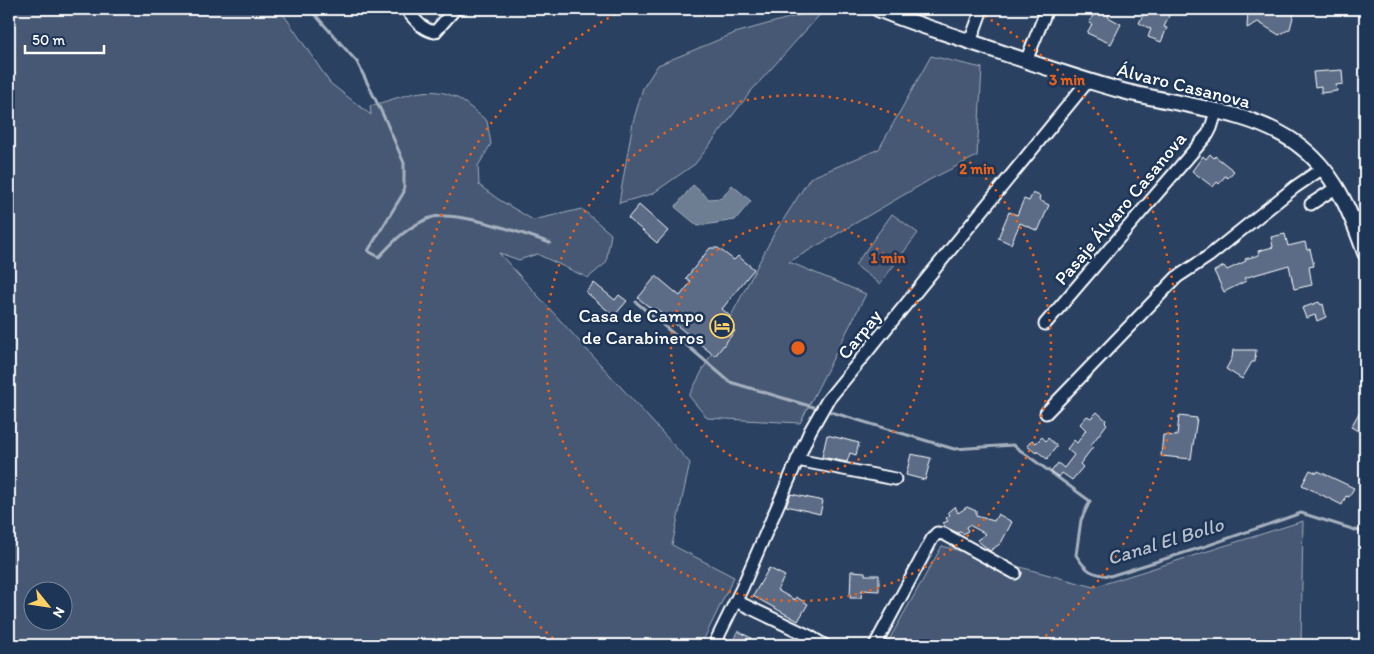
<svg xmlns="http://www.w3.org/2000/svg" width="1374" height="654" viewBox="0 0 1374 654" font-family="Itim,sans-serif">
  <style>
    .green { fill: #465975; stroke: #a2acba; fill-rule: evenodd }
    .water { fill: #6d7d92; stroke: #a7b1be }
    .lines { fill: none; stroke-linecap: round; stroke-linejoin: round }
    .stream { stroke: #a7b1be; stroke-width: 3 }
    .building { fill: #5b6c86; stroke: #fff }
    .minor-casing { stroke: #fff; stroke-width: 15 }
    .tertiary-casing { stroke: #fff; stroke-width: 18 }
    .minor { stroke: #1d3557; stroke-width: 11 }
    .tertiary { stroke: #1d3557; stroke-width: 14 }
    .ring { fill: none; stroke: #e96118; stroke-width: 2.5; stroke-dasharray: 2.5 5 }
    .labels { text-anchor: middle; stroke-width: 5; stroke-linejoin: round; paint-order: stroke }
    .street-label { font-size: 19px; fill: #fff; stroke: #1d3557 }
    .poi-label { font-size: 19px; fill: #fff; stroke: #1d3557; text-anchor: end }
    .water-label { font-size: 20px; font-style: italic; fill: #b6bec8; stroke: #1d3557 }
    .centre { fill: #e96118; stroke: #1d3557; stroke-width: 2.5 }
    .ring-label { font-size: 15px; text-anchor: middle; font-weight: bold; fill: #e96118; stroke: #1d3557; stroke-width: 5; stroke-linejoin: round; paint-order: stroke }
  </style>
  <rect width="100%" height="100%" fill="#2a4161"/>
  <filter id="ink" filterUnits="userSpaceOnUse"><feTurbulence type="fractalNoise" baseFrequency=".02" numOctaves="2"/><feDisplacementMap in="SourceGraphic" scale="10" xChannelSelector="R" yChannelSelector="G"/><feConvolveMatrix kernelMatrix="1 2 1 2 8 2 1 2 1" color-interpolation-filters="sRGB"/></filter>
  <g filter="url(#ink)">
    <g class="green">
      <path d="M 9,9 L 280,9 L 330,83 L 371,115 L 370,106 C 400,98 430,82 459,99 C 469,105 478,114 487,121 L 491,144 L 478,166 L 479,185 L 498,199 L 533,220 L 582,209 L 611,234 L 606,263 L 588,278 L 537,254 L 519,260 L 499,253 L 690,463 L 672,545 L 734,577 L 701,645 L 9,645 ZM 32,592 L 62,592 L 62,622 L 32,622 Z"/>
      <polygon points="821,9 825,9 752,90 695,164 652,194 619,203 633,122 643,88 658,65 735,33"/>
      <polygon points="931,56 982,68 977,156 931,179 789,262 866,294 800,423 707,418 689,396 774,234 810,178 879,149"/>
      <polygon points="892,214 918,233 880,284 855,265"/>
      <polygon points="1303,521 1301,645 886,645 942,546 1094,587"/>
    </g>
    <polygon class="water" points="693,185 709,199 722,198 732,185 751,201 735,220 698,226 675,207"/>
    <g class="lines">
      <g class="stream">
        <path d="M 310,9 L 357,62 L 385,119 L 404,163 L 404,192 L 368,251 L 379,257 C 395,240 407,227 430,218 C 454,209 525,234 550,243"/>
        <polyline points="636,302 730,382 813,407"/>
        <path d="M 831,412 L 954,449 L 1013,445 L 1090,501 L 1081,520 L 1076,555 C 1086,571 1091,574 1110,576 L 1206,546 L 1301,513 L 1365,533"/>
      </g>
    </g>
    <g class="building">
      <polygon points="1096,9 1112,9 1108,17 1121,24 1111,44 1087,33 1092,24 1089,23"/>
      <polygon points="1153,9 1172,9 1164,27 1167,28 1161,42 1148,37 1151,29 1139,23 1145,11 1151,14"/>
      <polygon points="1248,9 1295,9 1290,29 1279,35 1258,22 1247,28"/>
      <polygon points="1342,70 1343,84 1336,85 1337,91 1321,93 1321,86 1315,87 1313,72"/>
      <polygon points="1210,154 1214,158 1215,156 1234,171 1228,178 1225,176 1219,184 1217,182 1213,187 1192,171 1203,156 1206,159"/>
      <polygon points="1033,193 1040,196 1039,200 1049,205 1038,231 1020,223 1011,244 998,238 1009,212 1017,215 1024,199 1029,201"/>
      <polygon points="639,205 668,231 657,243 628,218"/>
      <polygon points="1285,234 1288,246 1305,242 1307,250 1310,249 1314,266 1309,267 1312,285 1294,289 1289,265 1244,278 1246,281 1224,292 1214,271 1224,266 1227,270 1246,261 1245,259 1259,255 1258,251 1273,247 1271,237"/>
      <polygon points="710,248 718,248 734,260 738,256 754,269 722,309 730,316 724,323 735,331 715,356 655,308 653,310 638,298 656,276 680,296 691,282 686,278"/>
      <polygon points="594,283 615,300 619,295 627,301 614,316 586,292"/>
      <polygon points="1319,302 1321,305 1323,304 1326,317 1317,321 1315,315 1306,318 1302,308"/>
      <polygon points="1233,350 1256,350 1255,362 1252,362 1242,379 1226,369 1232,358"/>
      <polygon points="1097,412 1106,420 1105,422 1107,424 1091,445 1093,447 1080,464 1083,467 1072,480 1062,473 1059,477 1051,472 1058,463 1064,468 1074,455 1067,449 1074,440 1077,443 1086,430 1080,424 1087,416 1091,418"/>
      <polygon points="1359,413 1365,417 1365,435 1351,427"/>
      <polygon points="1179,416 1197,418 1191,459 1161,456 1163,435 1177,436"/>
      <polygon points="827,435 859,443 856,455 850,453 847,462 822,457"/>
      <polygon points="1042,437 1046,441 1048,438 1057,446 1047,459 1037,451 1036,453 1027,446 1032,440 1036,443"/>
      <polygon points="911,454 931,458 925,480 906,475"/>
      <polygon points="1310,470 1317,473 1318,471 1354,488 1349,497 1346,496 1342,505 1302,485"/>
      <polygon points="791,494 823,501 820,514 786,506"/>
      <polygon points="955,506 958,513 967,507 976,511 976,516 994,521 998,514 1012,522 1001,543 990,551 977,540 986,534 969,525 966,527 968,531 963,534 961,531 958,533 945,527 943,523 948,521 946,518 950,515 948,512"/>
      <polygon points="769,568 785,576 777,590 795,600 796,597 808,604 798,621 753,596"/>
      <polygon points="851,571 865,572 865,575 879,575 879,591 862,590 861,598 850,598"/>
      <polygon points="738,631 751,638 747,645 741,645 733,641"/>
    </g>
    <g class="lines">
      <g class="minor-casing">
        <g id="minor">
          <path d="M 409,13 C 417,22 423,30 435,32 L 455,9"/>
          <polyline points="970,42 982,9"/>
          <polyline points="1026,61 1047,9"/>
          <polyline points="1311,204 1337,187"/>
          <polyline points="1353,219 1365,216"/>
          <polyline points="1045,324 1208,134 1211,128 1216,112"/>
          <polyline points="1046,413 1177,277 1209,256 1295,187 1323,168"/>
          <polyline points="797,460 895,479"/>
          <polyline points="736,601 809,636 824,645"/>
          <polyline points="714,645 742,588 810,431 827,401 1088,81"/>
          <polyline points="875,645 932,539 937,533 944,534 1015,573"/>
        </g>
      </g>
      <g class="tertiary-casing">
        <path id="tertiary" d="M 878,9 C 908,22 940,31 971,42 C 1021,59 1071,77 1123,91 C 1177,105 1250,110 1296,143 C 1334,170 1350,210 1365,253"/>
      </g>
      <use href="#minor" class="minor"/>
      <use href="#tertiary" class="tertiary"/>
    </g>
  </g>
  <g class="ring">
    <circle cx="798" cy="348" r="127"/>
    <circle cx="798" cy="348" r="253"/>
    <path d="M559 643A380 380 0 0 1 625 9M971 9A380 380 0 0 1 1037 643"/>
  </g>
  <defs>
    <g id="hotel-ring" transform="scale(1.25)"><circle r="9.5" fill="#1d3557" stroke="#ffd166" stroke-width="1.5"/><path d="M-6-4.5h1.5V1H6V5H4.5V3h-9V5H-6ZM-4 0a1.8 1.8 0 1 1 3.6 0ZM.5 0V-2.5h3Q6-2.5 6 0Z" fill="#ffd166"/></g>
  </defs>
  <g fill-rule="evenodd">
    <use href="#hotel-ring" x="722" y="326"/>
  </g>
  <g class="labels">
    <g class="street-label">
      <text transform="translate(1184 85) rotate(14)" y="7">Álvaro Casanova</text>
      <text transform="translate(1120 208) rotate(-50)" y="7">Pasaje Álvaro Casanova</text>
      <text transform="translate(859 334) rotate(-51)" y="7">Carpay</text>
    </g>
    <g class="poi-label">
      <text x="704" y="322">Casa de Campo<tspan x="704" dy="22">de Carabineros</tspan></text>
    </g>
    <g class="water-label">
      <text transform="translate(1165 541) rotate(-17)" y="7">Canal El Bollo</text>
    </g>
  </g>
  <circle cx="798" cy="348" r="8" class="centre"/>
  <g class="ring-label">
    <text x="1067" y="85">3 min</text>
    <text x="977" y="174">2 min</text>
    <text x="888" y="263">1 min</text>
  </g>
  <rect width="1374" height="654" fill="none" stroke="#1d3557" stroke-width="30"/>
  <rect x="15" y="15" width="1344" height="624" fill="none" stroke="#fff" stroke-width="2" filter="url(#ink)"/>
  <g transform="translate(48 606) rotate(120)"><circle r="24" fill="#1d3557" stroke="#77869a"/>
  <path d="M0-4L9 19L0 12L-9 19Z" fill="#ffd166"/>
  <text y="-8" font-size="14" font-weight="bold" text-anchor="middle" fill="#ffffff">N</text>
  </g>
  <path d="M25 45v8h79v-8" fill="none" stroke="#ffffff" stroke-width="2.5"/>
  <text x="32" y="45" font-size="15" fill="#ffffff" stroke="#1d3557" stroke-width="4" paint-order="stroke">50 m</text>
</svg>
